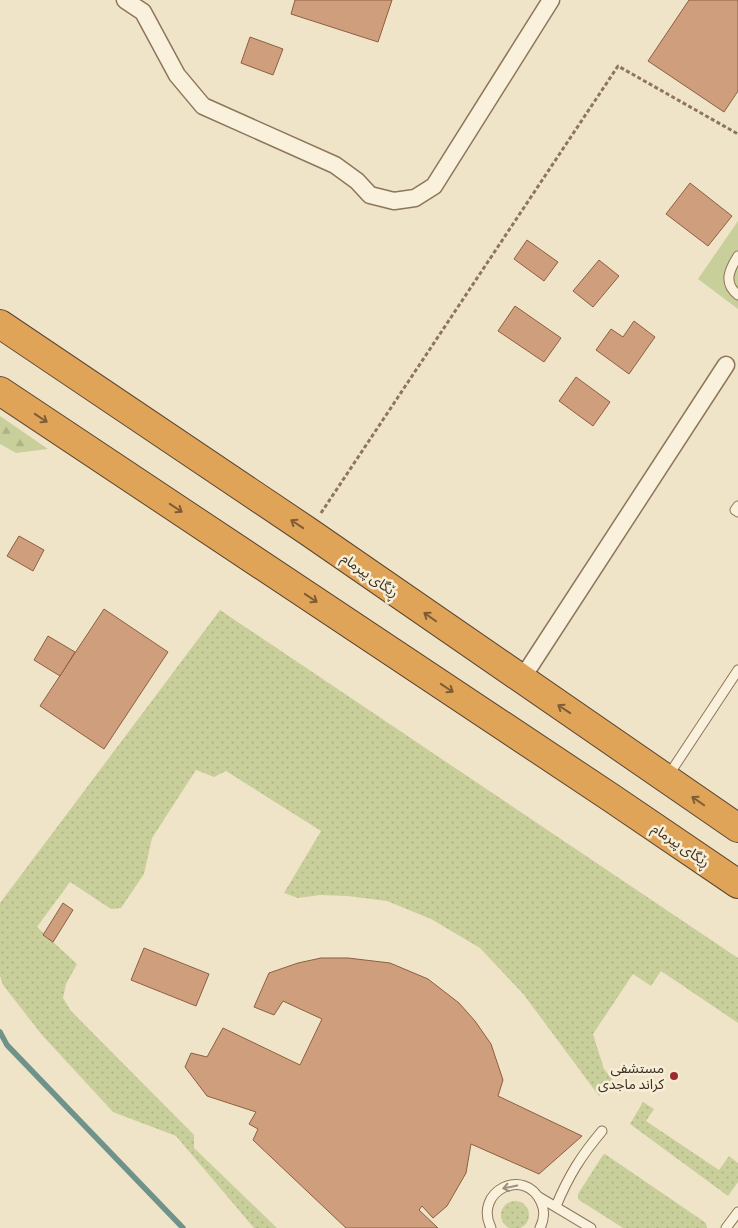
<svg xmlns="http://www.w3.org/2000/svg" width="738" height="1228" viewBox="0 0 738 1228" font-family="'Crimson Pro','Noto Sans Arabic',serif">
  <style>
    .green { fill: url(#green-dots) }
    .forest { fill: url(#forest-firs) }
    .pitch { fill: #c9cf9b }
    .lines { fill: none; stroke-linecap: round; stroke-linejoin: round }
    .stream { stroke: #6f938a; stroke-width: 5.5 }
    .building { fill: #cf9f7d; stroke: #8d5f41 }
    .lane-casing { stroke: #8d765c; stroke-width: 11 }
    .street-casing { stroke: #8d765c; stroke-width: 19 }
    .highway-casing { stroke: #5b4430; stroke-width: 30 }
    .path { stroke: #8d765c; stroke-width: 3; stroke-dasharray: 4 2.5; stroke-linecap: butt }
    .lane { stroke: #faf1dc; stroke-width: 9 }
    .street { stroke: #faf1dc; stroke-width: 16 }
    .highway { stroke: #e0a458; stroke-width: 28 }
    .oneway { stroke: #7e5d36 }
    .oneway2 { stroke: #9c907e }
    .poi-dot { fill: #9e2a2b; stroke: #f7eed8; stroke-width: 2 }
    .labels { text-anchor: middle; stroke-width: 5; stroke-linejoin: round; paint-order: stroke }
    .street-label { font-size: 14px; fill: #3d2e20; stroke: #f7eed8 }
    .poi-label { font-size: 14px; fill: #3d2e20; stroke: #f7eed8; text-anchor: end }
  </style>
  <defs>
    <pattern id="green-dots" width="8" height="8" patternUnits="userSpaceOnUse" patternTransform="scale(1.25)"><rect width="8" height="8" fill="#c9cf9b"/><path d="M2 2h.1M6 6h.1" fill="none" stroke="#aeb285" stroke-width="1.8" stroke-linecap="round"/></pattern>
    <pattern id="forest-firs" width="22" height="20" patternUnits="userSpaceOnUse" patternTransform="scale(1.25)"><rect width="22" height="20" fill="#c9cf9b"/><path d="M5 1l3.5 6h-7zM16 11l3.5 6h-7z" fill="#aeb285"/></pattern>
  </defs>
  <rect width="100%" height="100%" fill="#f0e4c8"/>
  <g class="green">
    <polygon points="220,610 738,958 738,1023 661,971 651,986 633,974 593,1034 604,1069 615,1083 599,1096 524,995 480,948 431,919 387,901 347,896 320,895 298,898 284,893 321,831 226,771 214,777 196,770 152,838 144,874 121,908 111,909 70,882 37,927 77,964 66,984 63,998 71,1011 194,1135 194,1148 277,1228 254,1228 176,1136 113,1112 42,1035 3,985 0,976 0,903"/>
    <polygon points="643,1102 654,1109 646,1121 719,1170 729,1156 738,1163 738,1182 728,1196 630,1124"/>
    <polygon points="605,1154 706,1223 707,1228 623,1228 579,1200 578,1198 578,1194 603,1155"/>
    <circle cx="515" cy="1215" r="14"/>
  </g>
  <polygon class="forest" points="0,416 48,449 16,453 0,444"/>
  <polygon class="pitch" points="738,221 738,309 698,279"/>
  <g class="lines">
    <polyline class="stream" points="0,1032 7,1045 183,1228"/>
  </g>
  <g class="building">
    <polygon points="295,0 392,0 378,42 291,14"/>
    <polygon points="689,0 738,0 738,91 724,112 648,61"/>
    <polygon points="250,37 283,49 273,75 241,63"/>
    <polygon points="690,183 732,216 708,246 666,214"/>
    <polygon points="527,240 558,262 544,281 514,259"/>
    <polygon points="599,260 619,276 593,307 573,291"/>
    <polygon points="515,306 561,338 544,362 498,331"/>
    <polygon points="634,321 655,337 629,374 596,350 611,329 623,337"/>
    <polygon points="576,377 610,402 593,426 559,401"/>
    <polygon points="19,536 44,550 33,571 7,556"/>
    <polygon points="104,609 168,652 104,749 40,706"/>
    <polygon points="48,636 75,652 60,676 34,660"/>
    <polygon points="63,903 73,910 53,942 43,935"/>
    <polygon points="144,948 209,974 196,1006 131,980"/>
    <polygon points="321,958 348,958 390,963 428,979 459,1003 475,1021 491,1044 503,1080 498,1096 582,1136 539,1174 471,1144 466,1173 447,1206 433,1218 422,1206 419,1210 438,1228 346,1228 253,1140 258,1129 249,1124 256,1112 207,1096 185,1067 191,1053 207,1057 223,1028 300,1065 322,1019 283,1001 274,1015 254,1007 269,973 298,963"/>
  </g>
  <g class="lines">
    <g class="lane-casing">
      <g id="lane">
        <path d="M 738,256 C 729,270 723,283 738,295"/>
        <polyline points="738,506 735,510 738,512"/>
        <polyline points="668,776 738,670"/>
        <polyline points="539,1197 591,1228"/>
        <path d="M 556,1206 C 569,1175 581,1156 602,1131"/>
        <path d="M 491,1228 C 473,1191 525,1166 541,1202 C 545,1210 544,1220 540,1228"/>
        <polyline points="726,1228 738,1212"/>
      </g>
    </g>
    <g class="street-casing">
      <g id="street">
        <polyline points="125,0 143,12 177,75 203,106 335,165 357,181 370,195 394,201 415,198 434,186 551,0"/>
        <polyline points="521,680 726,365"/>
      </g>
    </g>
    <g class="highway-casing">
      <g id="highway">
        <polyline points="0,324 309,532 738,828"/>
        <polyline points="0,391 610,797 738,884"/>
      </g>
    </g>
    <polyline class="path" points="321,513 618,66 738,134"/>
    <use href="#lane" class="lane"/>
    <use href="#street" class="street"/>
    <use href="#highway" class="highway"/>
  </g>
  <defs><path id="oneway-shaft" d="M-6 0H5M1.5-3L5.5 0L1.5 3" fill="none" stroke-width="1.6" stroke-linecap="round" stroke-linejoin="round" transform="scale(1.25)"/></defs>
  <g class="oneway">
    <use href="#oneway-shaft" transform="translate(41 418) rotate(34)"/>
    <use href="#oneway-shaft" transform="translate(176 508) rotate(34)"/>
    <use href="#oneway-shaft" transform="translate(297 524) rotate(-146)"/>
    <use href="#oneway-shaft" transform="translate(311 598) rotate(34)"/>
    <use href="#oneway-shaft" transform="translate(430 617) rotate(-145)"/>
    <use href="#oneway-shaft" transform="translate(447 688) rotate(34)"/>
    <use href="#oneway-shaft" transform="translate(564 709) rotate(-146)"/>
    <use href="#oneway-shaft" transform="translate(698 801) rotate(-145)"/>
  </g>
  <use class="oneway2" href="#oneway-shaft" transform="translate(510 1187) rotate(168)"/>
  <circle class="poi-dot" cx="674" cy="1076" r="5"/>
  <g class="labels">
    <g class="street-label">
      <text transform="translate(370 575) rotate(35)" y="5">ڕێگای پیرمام</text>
      <text transform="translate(681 845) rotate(34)" y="5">ڕێگای پیرمام</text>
    </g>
    <g class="poi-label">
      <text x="664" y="1073">مستشفی<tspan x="664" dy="16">کراند ماجدی</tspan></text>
    </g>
  </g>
</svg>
